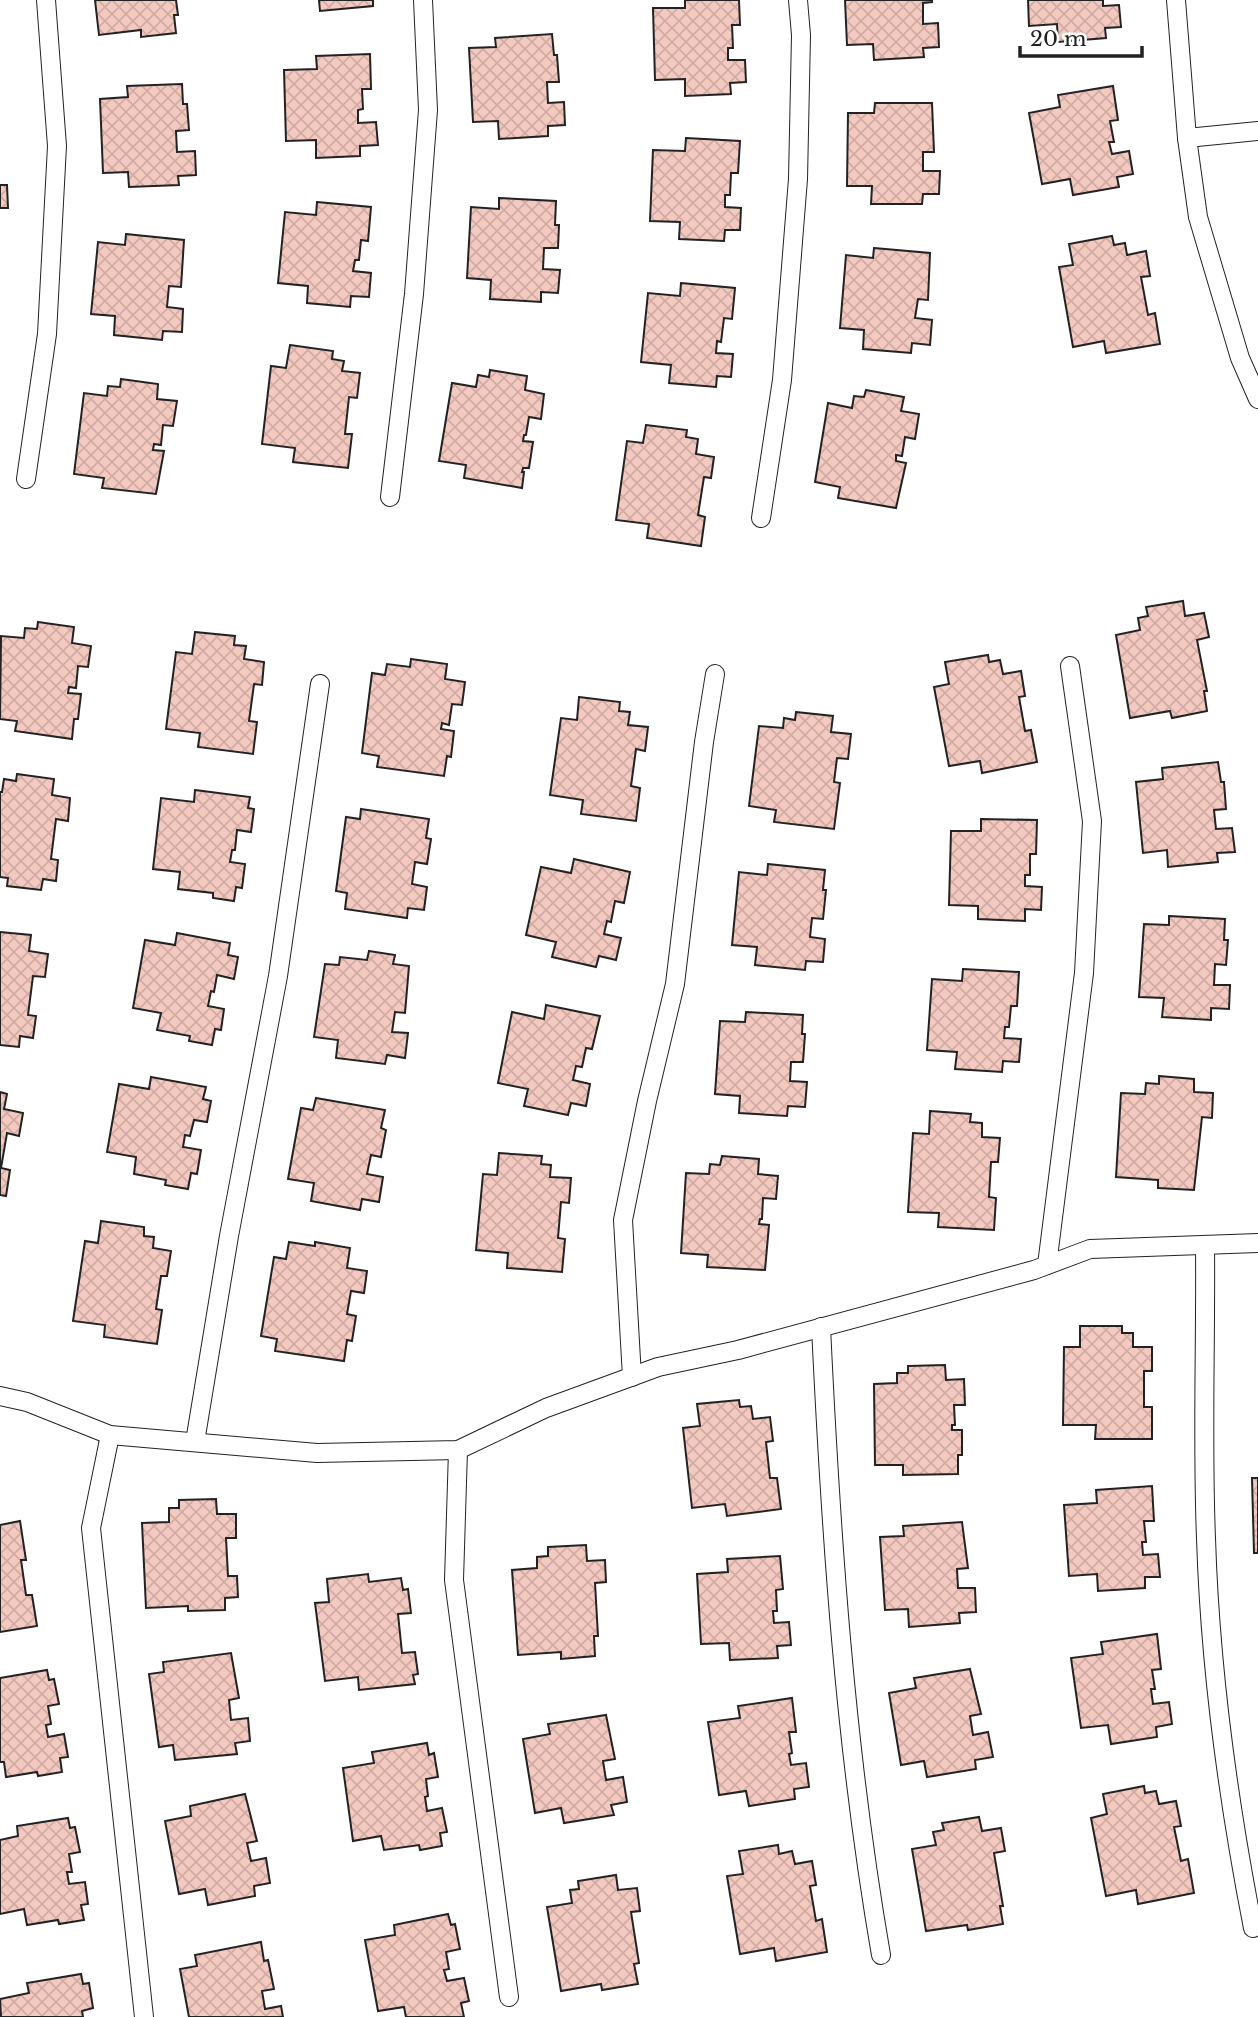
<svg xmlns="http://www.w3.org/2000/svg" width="1258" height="2017" viewBox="0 0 1258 2017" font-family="'Libre Baskerville',serif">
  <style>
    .building { fill: url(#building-cross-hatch); stroke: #222; stroke-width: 2 }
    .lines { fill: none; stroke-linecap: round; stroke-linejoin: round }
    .lane-casing { stroke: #222; stroke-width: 20 }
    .lane { stroke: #fff; stroke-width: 18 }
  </style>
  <defs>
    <pattern id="building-cross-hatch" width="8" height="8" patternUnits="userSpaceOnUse" patternTransform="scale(1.75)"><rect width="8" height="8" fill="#f3c9c0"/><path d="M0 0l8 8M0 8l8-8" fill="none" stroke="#d0aca5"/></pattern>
  </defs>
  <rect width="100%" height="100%" fill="#fff"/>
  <g class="building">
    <polygon points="95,0 176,0 178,15 174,15 176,33 141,37 141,30 99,35"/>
    <polygon points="319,0 373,0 373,6 320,11"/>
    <polygon points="685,0 739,0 740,25 732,25 733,48 728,48 728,60 745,60 746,82 730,83 731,94 685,96 685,79 655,80 653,8 685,8"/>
    <polygon points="845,0 932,0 932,2 923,3 923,24 938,23 939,47 923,48 924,57 874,60 873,44 847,45"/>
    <polygon points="1028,0 1103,0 1103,6 1119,5 1121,27 1105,28 1106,38 1058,42 1057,24 1029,26"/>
    <polygon points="552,34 554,55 557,55 559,82 547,82 548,103 564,102 565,125 548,126 548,136 499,139 498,121 473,122 469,48 496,47 495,38"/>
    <polygon points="370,54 371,89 362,89 363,109 358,110 358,123 376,122 378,145 360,146 360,156 316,158 316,140 286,141 284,70 317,69 316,56"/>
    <polygon points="182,84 183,104 187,104 189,130 176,131 177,152 195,151 196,175 178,176 179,185 129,187 128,172 103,173 100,99 128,97 127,86"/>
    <polygon points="1113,86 1118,120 1110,121 1114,142 1109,142 1112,154 1129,151 1133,174 1117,177 1119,187 1073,195 1070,179 1042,184 1029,113 1060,107 1058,95"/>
    <polygon points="875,103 932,103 934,152 923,152 923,171 940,171 939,194 923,194 922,204 871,204 872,186 847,186 848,113 874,113"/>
    <polygon points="686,138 740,141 738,173 731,173 730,195 725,195 725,207 741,208 740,230 725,230 724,241 679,239 680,222 650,221 653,150 685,151"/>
    <polygon points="0,185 7,185 8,208 0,208"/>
    <polygon points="499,198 556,201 555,225 559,225 558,248 544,248 543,269 560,270 558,293 541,292 541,302 490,299 491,280 467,278 471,207 499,209"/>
    <polygon points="317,202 371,207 368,241 361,240 359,260 355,260 353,271 371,273 369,297 351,296 350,307 307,303 308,286 278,283 285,212 316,215"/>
    <polygon points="126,234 184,240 181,287 169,286 167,307 183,309 182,332 163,331 162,340 114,335 115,316 91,314 98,242 125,245"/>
    <polygon points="1112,236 1114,245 1125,243 1127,255 1146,251 1150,276 1141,277 1148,315 1155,313 1160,344 1106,353 1104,341 1073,347 1059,267 1073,265 1069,244"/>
    <polygon points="874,248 930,253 928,300 918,299 915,318 932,320 930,345 912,343 911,353 863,349 864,330 840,328 846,255 873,258"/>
    <polygon points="681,283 735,288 732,319 724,318 721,342 717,341 716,353 733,354 731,377 717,376 716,387 669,383 671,365 641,362 648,293 680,296"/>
    <polygon points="290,345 333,351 332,359 344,361 342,371 360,373 357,398 349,397 345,434 352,434 348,468 293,462 295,448 262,444 271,366 286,368"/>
    <polygon points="490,370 527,376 525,390 544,394 541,419 529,417 526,435 524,435 523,441 533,442 529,468 523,468 522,472 524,472 522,488 464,478 466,465 439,461 452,383 476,387 478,375 489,377"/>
    <polygon points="121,379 158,384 157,399 177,401 173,426 163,425 161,445 154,444 153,450 164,451 156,494 102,488 104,478 74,474 84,393 107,396 108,386 120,387"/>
    <polygon points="866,390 904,397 901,411 919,414 915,439 905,437 902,456 896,455 896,461 906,463 896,508 838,498 840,487 815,482 828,403 852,408 854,396 864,397"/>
    <polygon points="646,425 687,430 686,437 698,439 696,454 714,457 711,478 704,477 698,515 705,517 701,546 647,538 649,524 616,520 627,441 643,443"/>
    <polygon points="1183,601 1185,616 1204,613 1209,637 1197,640 1207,691 1204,691 1207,711 1172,718 1170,711 1130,718 1116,635 1140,630 1138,618 1148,616 1146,607"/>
    <polygon points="38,622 74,627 72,643 91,646 88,667 78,666 76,688 69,687 68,693 81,694 78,719 74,719 72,739 15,731 17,721 0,719 1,636 24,638 25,628 37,629"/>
    <polygon points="195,632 235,636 234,645 246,646 244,659 264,662 262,685 254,684 249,721 257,722 253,754 198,747 200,733 166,729 176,652 192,654"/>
    <polygon points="988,655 989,662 1000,660 1003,674 1021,671 1025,696 1019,697 1025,731 1031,730 1037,762 982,773 980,761 949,766 934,687 949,684 945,662"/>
    <polygon points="411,659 447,664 445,679 465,682 462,705 452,704 449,725 442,723 441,729 454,731 451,757 447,756 444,776 377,767 379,756 362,753 372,673 385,675 387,664 410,667"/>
    <polygon points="579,697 620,702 619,711 630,712 628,725 648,727 645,751 636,749 631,786 640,788 636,821 581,814 583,800 550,795 561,718 577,720"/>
    <polygon points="796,712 833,716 831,732 851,734 848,759 837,758 834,782 840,783 834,829 774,822 776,810 749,806 759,726 783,728 784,718 795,720"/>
    <polygon points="1218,762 1221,782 1224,782 1226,809 1214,810 1216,829 1232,828 1235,852 1217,853 1218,862 1168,867 1167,850 1143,853 1136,782 1163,779 1162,768"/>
    <polygon points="17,774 54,779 52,795 70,798 68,821 56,819 51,859 58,860 56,881 43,879 41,890 7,886 8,878 0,877 0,792 2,792 4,779 16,781"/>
    <polygon points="195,790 250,797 248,808 254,809 251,832 237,830 235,850 232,850 230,862 245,864 242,888 236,887 234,901 213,898 213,893 178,889 180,872 153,869 161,798 194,802"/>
    <polygon points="361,809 429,819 426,838 431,839 427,864 415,862 412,884 427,887 424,910 408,908 407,918 345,909 347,893 336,891 346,817 360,819"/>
    <polygon points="981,819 1037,820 1036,854 1030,854 1030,875 1025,875 1025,886 1042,887 1041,910 1025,909 1025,921 978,919 978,906 949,905 951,831 981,831"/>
    <polygon points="574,859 630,872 624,903 615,901 611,922 607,921 604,934 621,938 616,960 599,956 596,967 552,957 556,942 526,935 541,867 571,873"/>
    <polygon points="768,864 825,870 823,890 826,890 823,919 812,918 810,937 825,939 823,962 806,961 805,970 755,965 757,947 732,945 739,872 767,875"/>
    <polygon points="1169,916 1225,919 1224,940 1228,940 1226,965 1215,964 1214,985 1230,985 1229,1009 1211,1008 1211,1020 1162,1017 1164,998 1139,997 1144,924 1169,925"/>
    <polygon points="0,932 31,935 29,951 48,954 45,977 33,976 28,1015 36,1016 33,1038 20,1036 19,1047 0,1045"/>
    <polygon points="177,933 230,943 228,955 238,957 234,979 217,975 214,992 211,991 208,1006 224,1009 221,1030 215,1029 212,1045 189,1041 190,1036 157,1030 161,1013 133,1008 145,940 175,945"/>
    <polygon points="369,951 395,955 393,964 409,966 405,1013 395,1012 392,1032 408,1033 405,1058 387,1055 385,1064 336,1058 338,1040 314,1037 325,964 339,965 340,957 367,960"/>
    <polygon points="963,969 1019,972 1017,1006 1011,1006 1009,1027 1005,1027 1004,1038 1021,1039 1019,1062 1003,1061 1002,1072 955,1069 957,1052 927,1050 932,979 962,981"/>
    <polygon points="546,1005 600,1016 592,1049 586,1048 582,1067 576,1066 573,1080 590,1084 586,1106 571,1103 568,1115 524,1106 528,1089 498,1083 512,1012 544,1019"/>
    <polygon points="746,1012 803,1015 802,1034 805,1034 803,1062 791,1062 790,1081 807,1082 805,1107 788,1106 787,1116 739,1113 740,1096 715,1094 720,1021 745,1022"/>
    <polygon points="1159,1076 1194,1079 1194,1092 1213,1093 1212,1118 1202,1117 1194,1190 1158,1188 1158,1180 1116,1177 1121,1093 1145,1094 1146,1083 1159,1084"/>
    <polygon points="151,1077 206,1087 203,1099 211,1101 207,1122 194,1120 190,1136 185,1135 183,1147 201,1150 197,1174 191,1173 188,1189 165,1185 166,1180 134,1174 136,1157 107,1152 119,1084 149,1089"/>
    <polygon points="0,1092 7,1094 4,1109 23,1113 19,1136 7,1133 1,1168 10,1170 6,1196 0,1195"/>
    <polygon points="316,1098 385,1110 381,1128 386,1130 381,1157 371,1155 367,1174 383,1177 379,1202 362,1199 360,1210 311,1201 314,1183 288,1179 301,1108 313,1110"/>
    <polygon points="930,1111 971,1114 970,1122 982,1123 982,1137 1000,1138 998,1162 991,1162 989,1197 996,1198 994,1230 938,1227 939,1213 908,1212 913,1133 929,1134"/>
    <polygon points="499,1153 542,1156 541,1164 551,1165 550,1177 571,1178 569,1203 561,1202 558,1238 565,1239 562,1272 507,1268 508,1253 476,1250 483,1174 497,1175"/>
    <polygon points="722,1156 759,1159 758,1174 778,1176 776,1199 763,1198 762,1219 760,1219 759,1224 769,1225 765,1270 707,1267 708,1255 681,1253 686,1173 709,1174 710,1164 720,1165"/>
    <polygon points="101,1221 144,1227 144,1236 154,1237 153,1248 171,1251 167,1276 161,1276 156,1309 162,1310 157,1344 104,1337 105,1325 73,1321 85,1241 98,1243"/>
    <polygon points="289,1242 315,1246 315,1242 350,1248 347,1268 367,1271 364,1293 351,1291 347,1314 356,1316 352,1341 347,1340 344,1361 275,1351 277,1339 261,1336 274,1257 286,1259"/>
    <polygon points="1080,1326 1122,1326 1122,1333 1133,1333 1133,1347 1152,1347 1152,1371 1144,1371 1144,1407 1152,1407 1152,1439 1095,1439 1096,1425 1063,1425 1064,1347 1080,1347"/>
    <polygon points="945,1365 946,1380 964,1379 965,1405 954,1405 955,1425 952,1425 952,1430 962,1430 962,1455 958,1455 958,1474 903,1475 903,1465 875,1465 874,1384 897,1383 897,1373 908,1373 908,1366"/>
    <polygon points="739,1400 740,1407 751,1406 753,1419 770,1417 773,1441 766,1442 770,1478 777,1478 781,1509 727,1516 725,1504 692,1508 683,1428 700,1426 697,1404"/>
    <polygon points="1252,1478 1258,1478 1258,1553 1254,1553"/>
    <polygon points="1152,1486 1154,1521 1144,1521 1146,1542 1142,1542 1143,1555 1158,1554 1160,1577 1145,1577 1145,1588 1098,1591 1097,1574 1069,1576 1064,1505 1097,1503 1096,1490"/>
    <polygon points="216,1499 217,1514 236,1514 236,1538 226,1538 228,1576 237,1576 238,1597 225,1598 225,1610 188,1611 188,1606 146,1608 142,1523 169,1522 169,1508 179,1508 179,1500"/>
    <polygon points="20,1521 26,1560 21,1560 26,1595 32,1595 37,1626 0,1632 0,1525"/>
    <polygon points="962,1522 968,1568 957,1569 958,1588 975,1588 976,1612 959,1613 960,1623 909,1627 908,1609 885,1610 880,1537 904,1536 903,1526"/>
    <polygon points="586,1545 587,1561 605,1560 606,1582 595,1583 598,1636 594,1636 595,1656 561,1659 561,1652 518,1655 512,1570 537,1568 537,1557 548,1556 548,1547"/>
    <polygon points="780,1556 783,1589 776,1590 777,1611 773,1611 774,1623 789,1622 791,1645 777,1646 778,1658 730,1660 729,1643 701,1644 697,1574 728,1572 727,1559"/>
    <polygon points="368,1574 369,1582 401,1578 403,1590 408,1589 411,1613 398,1614 402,1653 415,1652 418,1674 413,1675 415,1684 359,1690 358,1677 325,1681 315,1603 329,1602 327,1579"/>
    <polygon points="1157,1634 1161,1669 1152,1670 1155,1689 1151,1689 1153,1704 1169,1702 1172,1724 1156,1727 1157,1737 1111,1744 1108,1725 1081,1728 1071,1658 1103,1654 1101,1642"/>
    <polygon points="231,1653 239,1698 229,1700 231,1720 248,1718 250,1741 235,1743 237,1754 175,1760 173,1745 159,1747 149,1674 164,1672 163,1662"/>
    <polygon points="970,1669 981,1714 970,1716 973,1735 988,1732 993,1757 975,1760 976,1769 927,1777 924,1761 901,1765 889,1693 916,1688 914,1678"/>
    <polygon points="47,1670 49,1680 54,1679 59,1704 48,1706 51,1724 46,1725 48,1737 64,1734 68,1757 60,1758 62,1772 38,1776 37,1772 6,1777 4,1762 0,1762 0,1678"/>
    <polygon points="792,1698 796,1732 789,1732 792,1753 789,1754 791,1765 806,1763 809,1787 794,1789 795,1799 749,1806 746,1791 719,1795 708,1722 740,1718 738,1706"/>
    <polygon points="606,1715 615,1759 603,1761 606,1780 623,1777 627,1802 611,1805 614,1815 564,1823 561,1808 535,1813 523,1739 550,1734 548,1724"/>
    <polygon points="427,1743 429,1755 434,1753 438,1777 426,1779 428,1796 425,1797 427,1811 442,1808 447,1832 440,1833 442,1846 420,1850 419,1845 384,1850 381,1836 353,1841 343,1768 374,1763 372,1752"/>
    <polygon points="1144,1786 1145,1793 1156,1791 1159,1804 1176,1801 1181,1826 1174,1827 1181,1861 1188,1859 1194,1893 1138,1904 1136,1890 1106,1896 1091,1818 1107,1814 1103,1794"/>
    <polygon points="245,1794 257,1841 247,1843 251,1861 266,1858 270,1883 254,1886 255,1896 208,1905 205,1889 179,1894 165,1821 191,1816 190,1806"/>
    <polygon points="979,1817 982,1831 1001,1828 1005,1851 994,1853 1003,1906 1000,1906 1003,1924 968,1930 967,1925 926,1931 912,1849 936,1845 933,1832 944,1830 942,1823"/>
    <polygon points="68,1818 70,1828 75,1827 80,1852 69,1854 72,1872 67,1872 69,1884 85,1882 88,1904 81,1905 84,1920 59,1924 58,1920 27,1925 24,1909 0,1914 0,1840 18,1836 17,1826"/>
    <polygon points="778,1845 779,1854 792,1851 795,1864 812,1861 816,1885 810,1886 816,1921 822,1919 827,1952 776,1961 774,1948 740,1954 727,1876 743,1874 739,1851"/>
    <polygon points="616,1875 618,1890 637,1888 640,1911 631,1912 639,1963 634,1964 638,1984 602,1990 601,1984 561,1991 547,1907 572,1903 570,1890 579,1889 578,1881"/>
    <polygon points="448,1914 451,1925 455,1924 460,1949 446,1952 449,1969 444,1970 447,1981 464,1978 469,2001 461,2003 464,2017 406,2017 404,2007 378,2011 365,1940 395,1935 394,1925"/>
    <polygon points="261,1942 264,1961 268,1960 274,1989 262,1991 265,2009 281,2006 283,2017 189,2017 180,1969 197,1966 195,1955"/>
    <polygon points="81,1974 83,1984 89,1983 93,2008 82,2011 83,2017 1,2017 0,1999 29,1993 27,1983"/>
  </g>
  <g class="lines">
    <g class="lane-casing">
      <g id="lane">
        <polyline points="1176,0 1187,138 1198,217 1240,358 1258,399"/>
        <polyline points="1187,138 1258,131"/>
        <polyline points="26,479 47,334 57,146 46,0"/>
        <polyline points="390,497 414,294 428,110 423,0"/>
        <polyline points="761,518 782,380 798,179 801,35 798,0"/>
        <path d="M 1205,1245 C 1206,1342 1202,1440 1206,1538 C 1210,1668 1228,1800 1253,1928"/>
        <polyline points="1047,1265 1084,973 1092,821 1070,666"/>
        <path d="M 821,1327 C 831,1537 845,1747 881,1955"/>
        <polyline points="632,1377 623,1220 647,1101 675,984 704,742 715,674"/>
        <polyline points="0,1396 27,1402 110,1435 317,1453 458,1450 546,1408 658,1367 738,1350 1034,1270 1090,1249 1258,1243"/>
        <polyline points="110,1435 91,1528 144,2017"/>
        <polyline points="195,1442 229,1236 278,976 320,684"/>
        <polyline points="458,1450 454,1580 509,1997"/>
      </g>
    </g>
    <use href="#lane" class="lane"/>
  </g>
  <path d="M1020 46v10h122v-10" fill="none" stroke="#222222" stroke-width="3.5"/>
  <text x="1030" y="46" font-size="21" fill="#222222" stroke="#ffffff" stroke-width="5" paint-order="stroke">20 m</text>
</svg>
